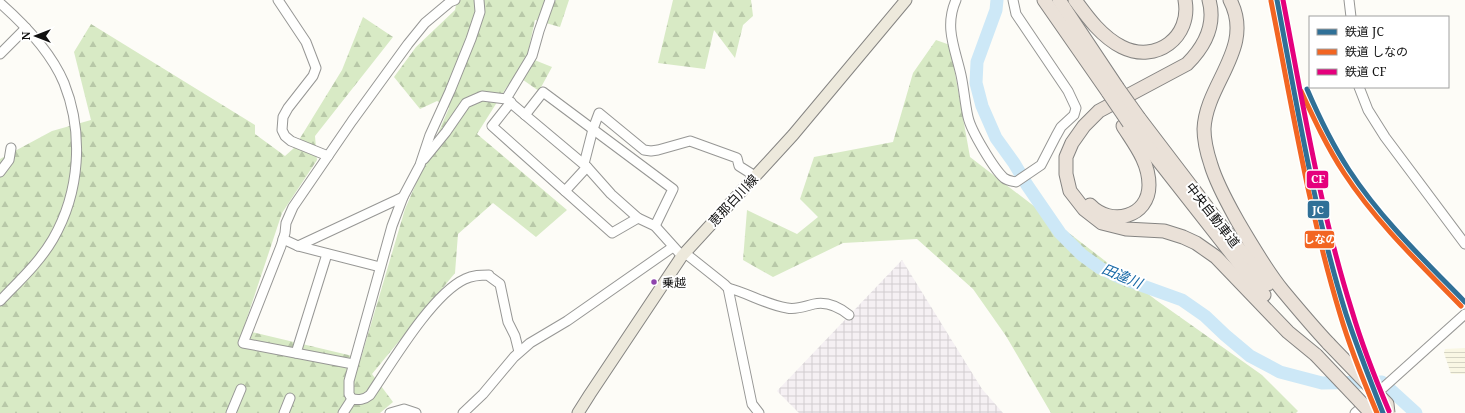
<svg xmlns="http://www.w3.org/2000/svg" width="1465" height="413" viewBox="0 0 1465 413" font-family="'Noto Serif','Noto Sans JP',serif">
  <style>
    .industrial { fill: url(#industrial-grid) }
    .farmland { fill: url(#farmland-rules) }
    .forest { fill: url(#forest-firs) }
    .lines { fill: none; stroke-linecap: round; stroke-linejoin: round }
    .river { stroke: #cde8f7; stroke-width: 13 }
    .minor-casing { stroke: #979795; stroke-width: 11 }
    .major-casing { stroke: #858482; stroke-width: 13 }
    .highway-casing { stroke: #858482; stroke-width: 15 }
    .minor { stroke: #fffffe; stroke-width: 9 }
    .major { stroke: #ede9dc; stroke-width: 11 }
    .highway { stroke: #eae1d8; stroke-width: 13 }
    .highway-bridge-casing { stroke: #858482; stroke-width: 15; stroke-linecap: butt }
    .highway-bridge { stroke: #eae1d8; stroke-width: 13 }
    .rail-1-casing { stroke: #fff; stroke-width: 8 }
    .rail-2-casing { stroke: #fff; stroke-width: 8 }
    .rail-3-casing { stroke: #fff; stroke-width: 8 }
    .rail-1 { stroke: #307097; stroke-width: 5 }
    .rail-2 { stroke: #f26522; stroke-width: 5 }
    .rail-3 { stroke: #e5007d; stroke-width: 5 }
    .bus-dot { fill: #8e44ad; stroke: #fff; stroke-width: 1.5 }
    .labels { text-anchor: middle; stroke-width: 4; stroke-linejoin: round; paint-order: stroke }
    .bus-label { font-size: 12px; fill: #111; stroke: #fff; text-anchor: start }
    .street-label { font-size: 13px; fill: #111; stroke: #fff }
    .water-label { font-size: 14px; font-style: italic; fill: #1768a6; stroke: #fff }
    .line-badge { stroke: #fff; stroke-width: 1.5 }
    .badge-label { font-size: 11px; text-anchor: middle; font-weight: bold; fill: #fff }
  </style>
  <defs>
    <pattern id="industrial-grid" width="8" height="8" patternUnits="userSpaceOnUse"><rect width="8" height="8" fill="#f5f0f3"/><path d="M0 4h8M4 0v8" fill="none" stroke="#d1cdcf"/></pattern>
    <pattern id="farmland-rules" width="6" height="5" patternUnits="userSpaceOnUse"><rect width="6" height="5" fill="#f9f7e4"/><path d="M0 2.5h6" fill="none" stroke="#d4d3c3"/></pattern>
    <pattern id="forest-firs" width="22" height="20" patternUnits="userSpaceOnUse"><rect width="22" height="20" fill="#d8eac5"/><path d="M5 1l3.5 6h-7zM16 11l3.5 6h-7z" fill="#b8c8a8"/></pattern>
  </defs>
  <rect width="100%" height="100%" fill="#fdfcf7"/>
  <polygon class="industrial" points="902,260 982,389 1003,413 799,413 777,391"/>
  <polygon class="farmland" points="1465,348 1465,374 1451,374 1444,353 1445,349"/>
  <g class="forest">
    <polygon points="457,0 550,0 553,4 556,0 569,0 560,27 535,20 527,57 552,67 539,91 516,75 506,88 477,134 567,210 536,237 493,203 458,234 455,273 372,374 393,402 380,413 0,413 0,159 52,131 91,120 74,52 91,24 255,125 255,134 285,156 294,148 342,70 363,17 393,37 315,136 317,160 282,213 243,330 361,358 405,209 449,108 437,101 420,109 394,77 416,47 455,10"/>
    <polygon points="673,0 751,0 753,16 743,25 735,58 714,30 705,69 658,63"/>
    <polygon points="936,40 950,45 970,157 1156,300 1262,375 1298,411 1296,413 1051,413 1006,336 973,289 917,239 843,243 773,277 743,260 747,210 797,234 818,217 800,199 814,157 893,142 913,73"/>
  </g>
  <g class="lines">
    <polyline class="river" points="997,0 996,10 977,62 976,83 982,106 996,138 1014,163 1027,185 1060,233 1082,255 1100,268 1121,278 1182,300 1205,316 1225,335 1250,356 1280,372 1322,383 1382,382 1416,413"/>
    <g class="minor-casing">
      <g id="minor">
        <polyline points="278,0 306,42 316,68 313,76 288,108 283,117 282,130 285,136 291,141 328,156"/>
        <path d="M 956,0 C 944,27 955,48 961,75 C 964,89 965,104 968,117 C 971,131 994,169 1004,178 C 1008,181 1012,181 1016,182 L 1041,165 L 1056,136 L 1061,127 L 1074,115 L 1076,108 L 1068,91 L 1016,14 L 1013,0"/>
        <polyline points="1349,0 1351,17"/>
        <path d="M 0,3 C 25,25 51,52 64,83 C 84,133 80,192 53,239 C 39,263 19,281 0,301"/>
        <polyline points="0,54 26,28"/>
        <polyline points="1359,87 1368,110 1385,137 1465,244"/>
        <polyline points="506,99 532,56 539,31 550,0"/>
        <polyline points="511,102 492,126 612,233 638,218"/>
        <polyline points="525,115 543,92 673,189 655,226"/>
        <polyline points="424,159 446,132 466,103 482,96 506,99 587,167 611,194 638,218 655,226 682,256"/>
        <polyline points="584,164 593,129 599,113 644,150 651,151 658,150 690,141 737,158 739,166 755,176"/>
        <polyline points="0,172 9,160 11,148"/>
        <polyline points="565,191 587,167"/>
        <polyline points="283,239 298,246 380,267"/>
        <polyline points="298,246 403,197"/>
        <polyline points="685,253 724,284 728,288 752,404 759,413"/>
        <path d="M 728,288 C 748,293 767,305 787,308 C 797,310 805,306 814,304 C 828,301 839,307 849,315"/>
        <polyline points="296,353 327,254"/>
        <polyline points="353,364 243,343 281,246 285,233 286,223 293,207 352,121 408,44 425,23 450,2 455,0"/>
        <polyline points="352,399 349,394 349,381 392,226 403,197 420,165 430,135 450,91 471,39 480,12 479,0"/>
        <path d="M 352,399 C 359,400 364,400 370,395 C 391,364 432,294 465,279 C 473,275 481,275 489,275 L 489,276 L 500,284 L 508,322 L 515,336 L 519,352"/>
        <polyline points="231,413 241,389"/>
        <polyline points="284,413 290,398"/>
        <polyline points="343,413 352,399"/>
        <polyline points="390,413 404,409 416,413"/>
        <polyline points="463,413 483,394 514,357 530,343 567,321 673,247"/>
        <polyline points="1355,413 1465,314"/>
      </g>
    </g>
    <g class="major-casing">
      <polyline id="major" points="578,413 590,394 682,256 793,135 906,0"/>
    </g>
    <g class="highway-casing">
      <g id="highway">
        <polyline points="1044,0 1108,92"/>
        <polyline points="1059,0 1117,87"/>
        <path d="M 1075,0 C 1088,18 1102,37 1122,47 C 1156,64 1192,37 1185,0"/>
        <path d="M 1209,0 C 1216,25 1205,46 1187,64 L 1099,111 L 1084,126 L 1072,143 L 1066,157 L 1066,174 L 1070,191 L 1084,209 L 1102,223 L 1126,229 L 1164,231 L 1183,237 L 1196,243 L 1216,257 L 1288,332 L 1316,355"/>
        <path d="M 1230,0 C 1255,48 1206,83 1204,129 C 1204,141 1207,153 1211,165 C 1217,185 1228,204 1238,222 C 1252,246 1266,270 1283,291 C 1298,309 1313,327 1329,344"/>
        <polyline points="1139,118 1235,244 1268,284"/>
        <polyline points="1133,128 1264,295"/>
        <path d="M 1090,205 C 1111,227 1149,217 1149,185 C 1149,162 1135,145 1123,126"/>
      </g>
    </g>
    <use href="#minor" class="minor"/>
    <use href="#major" class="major"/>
    <use href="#highway" class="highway"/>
    <g class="highway-bridge-casing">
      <g id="highway-bridge">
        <polyline points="1117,87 1139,118"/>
        <polyline points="1108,92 1129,123"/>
        <polyline points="1329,344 1387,404 1388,413"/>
        <polyline points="1316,355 1371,413"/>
      </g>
    </g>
    <use href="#highway-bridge" class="highway-bridge"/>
    <g class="rail-1-casing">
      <g id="rail-1">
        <path d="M 1277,0 C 1297,105 1314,212 1346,314 C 1357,347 1370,380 1383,413"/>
        <path d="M 1307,89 C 1319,117 1332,144 1349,170 C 1381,219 1424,260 1465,302"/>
      </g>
    </g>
    <g class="rail-2-casing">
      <g id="rail-2">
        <path d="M 1271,1 C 1292,106 1309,212 1340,314 C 1350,348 1363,380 1377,413"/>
        <path d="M 1301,91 C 1314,119 1327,147 1344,173 C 1376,222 1420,264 1461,306"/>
      </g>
    </g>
    <g class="rail-3-casing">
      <path id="rail-3" d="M 1283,0 C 1303,104 1320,210 1352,311 C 1362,345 1375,378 1389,411"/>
    </g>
    <use href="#rail-1" class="rail-1"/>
    <use href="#rail-2" class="rail-2"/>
    <use href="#rail-3" class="rail-3"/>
  </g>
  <circle class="bus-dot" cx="654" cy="282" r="3.5"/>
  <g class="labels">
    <g class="bus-label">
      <text x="662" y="287">乗越</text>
    </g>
    <g class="street-label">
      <text transform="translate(733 200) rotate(-47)" y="5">恵那白川線</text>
      <text transform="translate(1213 215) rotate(52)" y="5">中央自動車道</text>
    </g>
    <g class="water-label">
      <text transform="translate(1122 276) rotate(23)" y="5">田違川</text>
    </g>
  </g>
  <g class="line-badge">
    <rect x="1306" y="170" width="23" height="19" rx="4" fill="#e5007d"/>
    <rect x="1307" y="200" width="23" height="19" rx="4" fill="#307097"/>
    <rect x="1304" y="230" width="31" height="19" rx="4" fill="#f26522"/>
  </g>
  <g class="badge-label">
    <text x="1318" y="183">CF</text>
    <text x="1318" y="214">JC</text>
    <text x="1320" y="243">しなの</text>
  </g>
  <rect x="1309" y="16" width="140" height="72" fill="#ffffff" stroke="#a0a0a0"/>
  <rect x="1317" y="29" width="20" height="6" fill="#307097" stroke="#a0a0a0"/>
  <text x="1345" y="36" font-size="12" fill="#111111">鉄道 JC</text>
  <rect x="1317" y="49" width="20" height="6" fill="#f26522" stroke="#a0a0a0"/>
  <text x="1345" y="56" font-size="12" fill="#111111">鉄道 しなの</text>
  <rect x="1317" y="69" width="20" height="6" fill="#e5007d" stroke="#a0a0a0"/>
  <text x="1345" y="76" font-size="12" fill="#111111">鉄道 CF</text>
  <g transform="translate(36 36) rotate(270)" stroke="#ffffff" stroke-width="3" paint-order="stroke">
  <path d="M0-3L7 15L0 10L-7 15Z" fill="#111111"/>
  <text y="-6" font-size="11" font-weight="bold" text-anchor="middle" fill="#111111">N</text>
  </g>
</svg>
